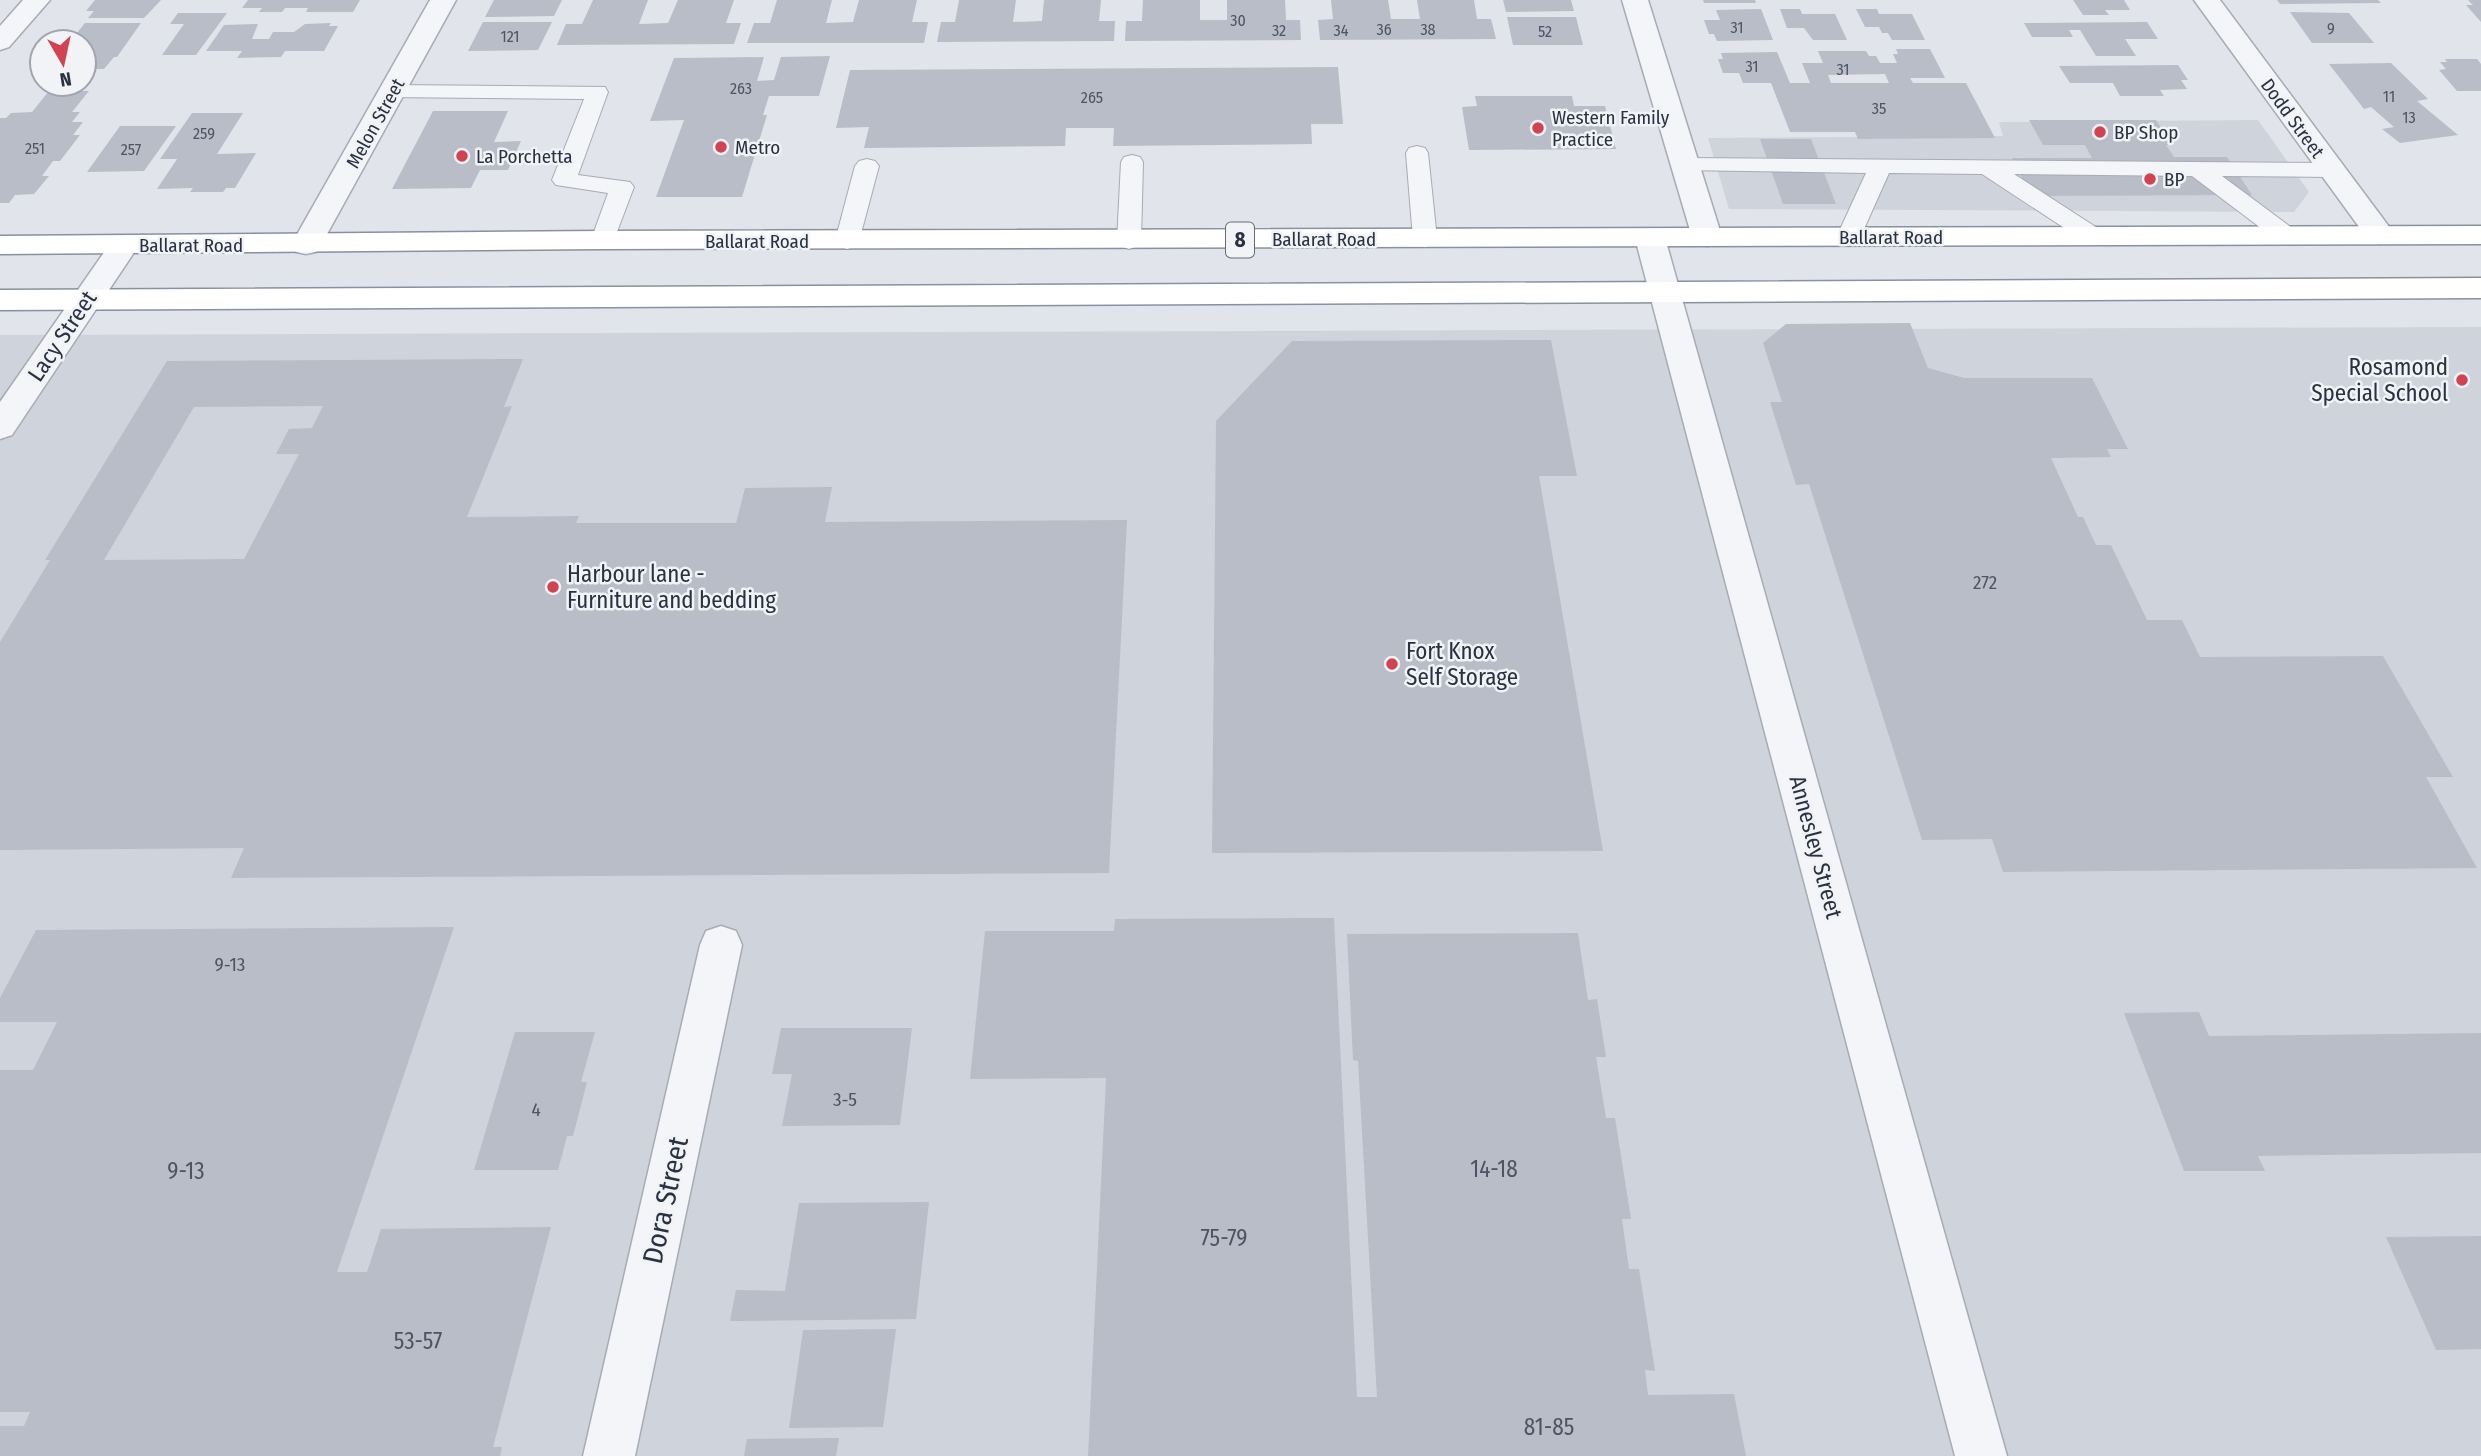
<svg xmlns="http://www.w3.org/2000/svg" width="2481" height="1456" viewBox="0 0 2481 1456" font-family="'Fira Sans Condensed',sans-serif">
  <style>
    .built { fill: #cfd3dc }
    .building { fill: #b8bdc7; fill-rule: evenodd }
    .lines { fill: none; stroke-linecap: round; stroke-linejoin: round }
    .lane-casing { stroke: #a6abb4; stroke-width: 2 }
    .street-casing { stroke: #a6abb4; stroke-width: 3 }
    .highway-casing { stroke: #8891a1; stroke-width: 3 }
    .lane { fill: #f4f5f8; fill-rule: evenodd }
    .street { fill: #f4f5f8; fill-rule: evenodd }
    .highway { fill: #fff; fill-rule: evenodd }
    .poi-dot { fill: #d24351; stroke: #f1f3f7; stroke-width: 2.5 }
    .labels { text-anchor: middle; stroke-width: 5; stroke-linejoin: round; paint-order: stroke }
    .far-number-label { font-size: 16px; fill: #4d5463 }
    .far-poi-label { font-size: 19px; fill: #293142; stroke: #f1f3f7; text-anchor: start }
    .far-street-label { font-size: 19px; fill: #293142; stroke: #f1f3f7 }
    .number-label { font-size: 19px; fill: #4d5463 }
    .shield { fill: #f1f3f7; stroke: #656b78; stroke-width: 2 }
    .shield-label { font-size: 21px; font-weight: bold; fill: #293142 }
    .street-label { font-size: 23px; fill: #293142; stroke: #f1f3f7 }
    .poi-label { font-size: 23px; fill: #293142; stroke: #f1f3f7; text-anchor: start }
    .near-number-label { font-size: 23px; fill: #4d5463 }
    .near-street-label { font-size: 28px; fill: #293142; stroke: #f1f3f7 }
  </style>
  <rect width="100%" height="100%" fill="#e1e4ea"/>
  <g class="built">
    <polygon points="2258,120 2309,192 2294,212 1729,209 1708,138 2003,136 1999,122"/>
    <polygon points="2481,327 2481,1456 0,1456 0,335"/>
  </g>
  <g class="building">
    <polygon points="95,0 161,0 144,18 88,18 94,11 86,11"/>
    <polygon points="248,0 360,0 353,12 306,12 308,8 285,8 282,12 259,12 262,8 242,8"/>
    <polygon points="494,0 562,0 554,16 485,17"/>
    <polygon points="593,0 648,0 639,24 668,23 678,0 734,0 726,23 741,23 734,44 557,45 566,24 582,24"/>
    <polygon points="777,0 832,0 826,23 853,22 859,0 917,0 912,22 928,22 924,43 747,43 754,23 770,23"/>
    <polygon points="959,0 1016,0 1013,22 1042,21 1044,0 1101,0 1099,21 1115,21 1114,41 937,42 941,22 955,22"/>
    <polygon points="1143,0 1200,0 1200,20 1227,20 1227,0 1285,0 1286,20 1300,20 1301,40 1125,41 1126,21 1142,21"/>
    <polygon points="1331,0 1388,0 1391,19 1420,19 1417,0 1474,0 1477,19 1491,19 1496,39 1320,40 1318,20 1333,19"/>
    <polygon points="1503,0 1571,0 1574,11 1506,12"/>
    <polygon points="1703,0 1755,0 1756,3 1704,3"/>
    <polygon points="2073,0 2124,0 2130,10 2105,10 2109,15 2083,15"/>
    <polygon points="2277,0 2378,0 2381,3 2280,4"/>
    <polygon points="2468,0 2481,0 2481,22 2466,5 2473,5"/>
    <polygon points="1761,9 1773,40 1717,41 1714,34 1709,34 1704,20 1720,20 1716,10"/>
    <polygon points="1780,9 1800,9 1802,14 1835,14 1847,40 1813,40 1804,28 1787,28"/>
    <polygon points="1856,9 1877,9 1879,14 1912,14 1925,40 1892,40 1888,33 1882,33 1879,27 1865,27"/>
    <polygon points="2290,12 2349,13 2374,43 2312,43"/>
    <polygon points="178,13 227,13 196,55 162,55 184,24 170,24"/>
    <polygon points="1507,17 1576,17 1583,45 1513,45"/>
    <polygon points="483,22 552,22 538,50 468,51"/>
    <polygon points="2147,22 2158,39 2125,39 2136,56 2096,56 2080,30 2069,30 2073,37 2032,37 2024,23"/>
    <polygon points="85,23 141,23 117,57 114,57 104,69 90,69 84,77 84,42 61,42 68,33 77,33"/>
    <polygon points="331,23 329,26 338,26 324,51 285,51 281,57 237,58 242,51 206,51 224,25 258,24 252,39 269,39 273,32 294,32 305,24"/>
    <path d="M 1896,49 L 1930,49 L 1945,78 L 1910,78 L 1913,83 L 1966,83 L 1995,138 L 1858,139 L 1855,132 L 1790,132 L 1771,83 L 1743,83 L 1739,73 L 1723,73 L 1718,59 L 1723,59 L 1721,53 L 1777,52 L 1790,83 L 1810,83 L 1802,63 L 1823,63 L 1818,51 L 1866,51 L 1869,56 L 1876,56 L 1880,63 L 1897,63 L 1893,54 L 1898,54 ZM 1885,74 L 1889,83 L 1831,83 L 1828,75 Z"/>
    <polygon points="830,56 819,96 769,96 763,115 767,115 742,197 656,197 684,120 650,121 674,58 764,57 757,81 774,80 781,57"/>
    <polygon points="2445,59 2477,59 2481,64 2481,91 2457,91 2439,70 2446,69 2440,62 2447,62"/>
    <polygon points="2391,63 2428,99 2417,101 2458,135 2400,143 2382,129 2394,127 2371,107 2364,109 2329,64"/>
    <polygon points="2178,65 2188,80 2181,80 2187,89 2160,90 2164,96 2120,96 2113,83 2070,83 2059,66"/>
    <polygon points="1338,67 1343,124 1311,124 1312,144 1113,146 1114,128 1066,128 1065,146 864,148 869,127 836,128 850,70"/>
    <polygon points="49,91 89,91 72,112 80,112 72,122 83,122 73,135 80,135 60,161 53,161 42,176 49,176 34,194 15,195 9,203 0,203 0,118 6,118 11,113 32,112"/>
    <polygon points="1475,96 1572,96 1574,106 1605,106 1616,149 1469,150 1462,107 1477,106"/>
    <polygon points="433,111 508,111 494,142 521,141 508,170 480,170 471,188 392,189"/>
    <polygon points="192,113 243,113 217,154 256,153 235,188 226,188 223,192 190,192 193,188 157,189 177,159 160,159"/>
    <polygon points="2029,120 2156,120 2172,145 2166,145 2174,157 2227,157 2252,195 2031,196 2012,158 2092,158 2085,145 2043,145"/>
    <polygon points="120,126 176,126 144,171 87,172"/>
    <polygon points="1760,139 1811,139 1836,204 1783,204"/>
    <polygon points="1910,323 1928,368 1964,378 2092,378 2128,449 2107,449 2111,457 2051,458 2078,517 2083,517 2096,545 2111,545 2147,620 2182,620 2200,657 2383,656 2453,777 2426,777 2477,868 2003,872 1992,839 1922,840 1809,484 1796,485 1770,402 1782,402 1763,343 1786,324"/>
    <polygon points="1551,340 1577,476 1539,476 1603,851 1212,853 1216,421 1292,341"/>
    <path d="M 523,359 L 504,407 L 512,406 L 467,517 L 579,516 L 576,523 L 736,523 L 745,488 L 832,487 L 825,522 L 1127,520 L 1109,873 L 231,878 L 244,848 L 0,850 L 0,642 L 50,560 L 45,560 L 167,361 ZM 323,406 L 312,428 L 289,429 L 276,454 L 299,454 L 244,559 L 104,560 L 194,407 Z"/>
    <polygon points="1334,918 1357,1397 1377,1397 1358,1061 1353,1060 1347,934 1578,933 1588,1000 1597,999 1606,1057 1596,1057 1606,1118 1615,1118 1631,1219 1622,1219 1629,1269 1639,1269 1655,1371 1645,1370 1648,1395 1734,1394 1746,1456 1088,1456 1106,1078 970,1079 985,931 1114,931 1115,919"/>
    <polygon points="454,927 337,1272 367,1272 381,1229 551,1227 493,1447 502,1447 500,1456 0,1456 0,1426 24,1426 30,1412 0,1412 0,1070 33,1070 57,1022 0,1022 0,998 36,930"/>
    <polygon points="2199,1012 2209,1036 2481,1033 2481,1153 2258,1156 2265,1171 2184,1171 2124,1013"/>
    <polygon points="781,1028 912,1028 900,1125 782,1126 792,1074 772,1074"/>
    <polygon points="515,1032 595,1032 581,1082 587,1082 573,1136 567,1136 558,1170 474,1170"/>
    <polygon points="929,1202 916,1319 730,1321 736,1290 785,1291 799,1203"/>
    <polygon points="2481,1236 2481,1349 2436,1350 2386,1237"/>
    <polygon points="896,1329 883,1427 789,1428 803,1330"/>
    <polygon points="839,1438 836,1456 744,1456 747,1439"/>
  </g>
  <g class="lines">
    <g class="lane-casing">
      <g id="lane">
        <polygon points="392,85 605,87 608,92 578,175 630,182 634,187 612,245 603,248 594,245 591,240 608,193 556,185 552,180 584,99 384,97 381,92 384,87"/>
        <polygon points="1417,146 1425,148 1428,153 1437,239 1434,244 1425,247 1416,244 1413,239 1406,153 1409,148"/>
        <polygon points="1132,155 1140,157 1143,162 1141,241 1138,246 1129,249 1120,246 1117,241 1121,162 1124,157"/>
        <polygon points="1687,158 2330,163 2338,165 2342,170 2338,175 2330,177 2222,176 2296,231 2299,236 2296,241 2287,244 2278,241 2192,176 2014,174 2102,231 2105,236 2102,241 2093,244 2084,241 1982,174 1889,173 1860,238 1857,243 1848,246 1839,243 1836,238 1866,173 1679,170 1675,165 1679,160"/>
        <polygon points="867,159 875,161 879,166 859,241 856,246 847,249 838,246 835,241 855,166 859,161"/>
      </g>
    </g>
    <g class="street-casing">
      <g id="street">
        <polygon points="23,0 50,0 9,47 0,50 0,26"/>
        <polygon points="430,0 456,0 321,245 316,252 306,254 296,252 291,245"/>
        <polygon points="1622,0 1648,0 1722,237 1717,244 1707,246 1697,244 1692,237"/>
        <polygon points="2194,0 2220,0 2390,228 2395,235 2390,242 2380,244 2370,242"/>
        <polygon points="1650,229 1660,231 1665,238 2007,1456 1955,1456 1635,238 1640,231"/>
        <polygon points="124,236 134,238 139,245 12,435 0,439 0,402 114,238"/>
        <polygon points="721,926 736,931 742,945 635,1456 583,1456 700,945 706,931"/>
      </g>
    </g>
    <g class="highway-casing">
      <g id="highway">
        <polygon points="2481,226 2481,244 603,249 0,254 0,236 603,231"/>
        <polygon points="2481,278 2481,298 0,310 0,290"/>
      </g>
    </g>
    <use href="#lane" class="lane"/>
    <use href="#street" class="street"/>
    <use href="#highway" class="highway"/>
  </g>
  <g class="poi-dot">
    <circle cx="1538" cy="128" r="7"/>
    <circle cx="2100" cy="132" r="7"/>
    <circle cx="721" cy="147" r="7"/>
    <circle cx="462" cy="156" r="7"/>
    <circle cx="2150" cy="179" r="7"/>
    <circle cx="2462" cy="380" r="7"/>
    <circle cx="553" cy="587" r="7"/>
    <circle cx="1392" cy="664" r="7"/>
  </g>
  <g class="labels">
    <g class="far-number-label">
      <text x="1238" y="26">30</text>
      <text x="1737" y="33">31</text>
      <text x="2331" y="34">9</text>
      <text x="1384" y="35">36</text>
      <text x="1428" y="35">38</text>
      <text x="1279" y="36">32</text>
      <text x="1341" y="36">34</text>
      <text x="1545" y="37">52</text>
      <text x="510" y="42">121</text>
      <text x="1752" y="72">31</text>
      <text x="1843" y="75">31</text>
      <text x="741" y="94">263</text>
      <text x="2389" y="102">11</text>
      <text x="1092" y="103">265</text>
      <text x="1879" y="114">35</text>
      <text x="2409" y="123">13</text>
      <text x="204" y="139">259</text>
      <text x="35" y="154">251</text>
      <text x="131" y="155">257</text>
    </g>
    <g class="far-poi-label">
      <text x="1552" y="124">Western Family<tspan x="1552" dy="22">Practice</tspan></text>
      <text x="2114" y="139">BP Shop</text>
      <text x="735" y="154">Metro</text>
      <text x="476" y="163">La Porchetta</text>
      <text x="2164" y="186">BP</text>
    </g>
    <g class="far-street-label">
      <text transform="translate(2293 118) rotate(54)" y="7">Dodd Street</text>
      <text transform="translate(375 123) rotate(-61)" y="7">Melon Street</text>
      <text x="1891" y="244">Ballarat Road</text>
      <text x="1324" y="246">Ballarat Road</text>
      <text x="757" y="248">Ballarat Road</text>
      <text x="191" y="252">Ballarat Road</text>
    </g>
    <g class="number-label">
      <text x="1985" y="589">272</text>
      <text x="230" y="971">9-13</text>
      <text x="845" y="1106">3-5</text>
      <text x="536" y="1116">4</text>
    </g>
    <rect class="shield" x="1226" y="222.5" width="28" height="35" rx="5"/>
    <g class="shield-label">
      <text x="1240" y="247">8</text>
    </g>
    <g class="street-label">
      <text transform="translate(62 336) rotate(-56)" y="8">Lacy Street</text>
      <text transform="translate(1816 847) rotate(75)" y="8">Annesley Street</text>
    </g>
    <g class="poi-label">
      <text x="2448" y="375" text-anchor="end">Rosamond<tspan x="2448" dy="26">Special School</tspan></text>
      <text x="567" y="582">Harbour lane -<tspan x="567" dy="26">Furniture and bedding</tspan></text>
      <text x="1406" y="659">Fort Knox<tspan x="1406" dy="26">Self Storage</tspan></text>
    </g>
    <g class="near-number-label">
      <text x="1494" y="1177">14-18</text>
      <text x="186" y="1179">9-13</text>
      <text x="1224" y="1246">75-79</text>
      <text x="418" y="1349">53-57</text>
      <text x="1549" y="1435">81-85</text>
    </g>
    <g class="near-street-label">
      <text transform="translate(665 1200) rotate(-78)" y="10">Dora Street</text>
    </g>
  </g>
  <g transform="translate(63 63) rotate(171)"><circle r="33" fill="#f1f3f7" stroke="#a1a5af" stroke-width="2"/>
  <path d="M0-5L12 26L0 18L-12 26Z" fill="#d24351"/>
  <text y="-10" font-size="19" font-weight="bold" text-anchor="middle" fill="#293142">N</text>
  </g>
</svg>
